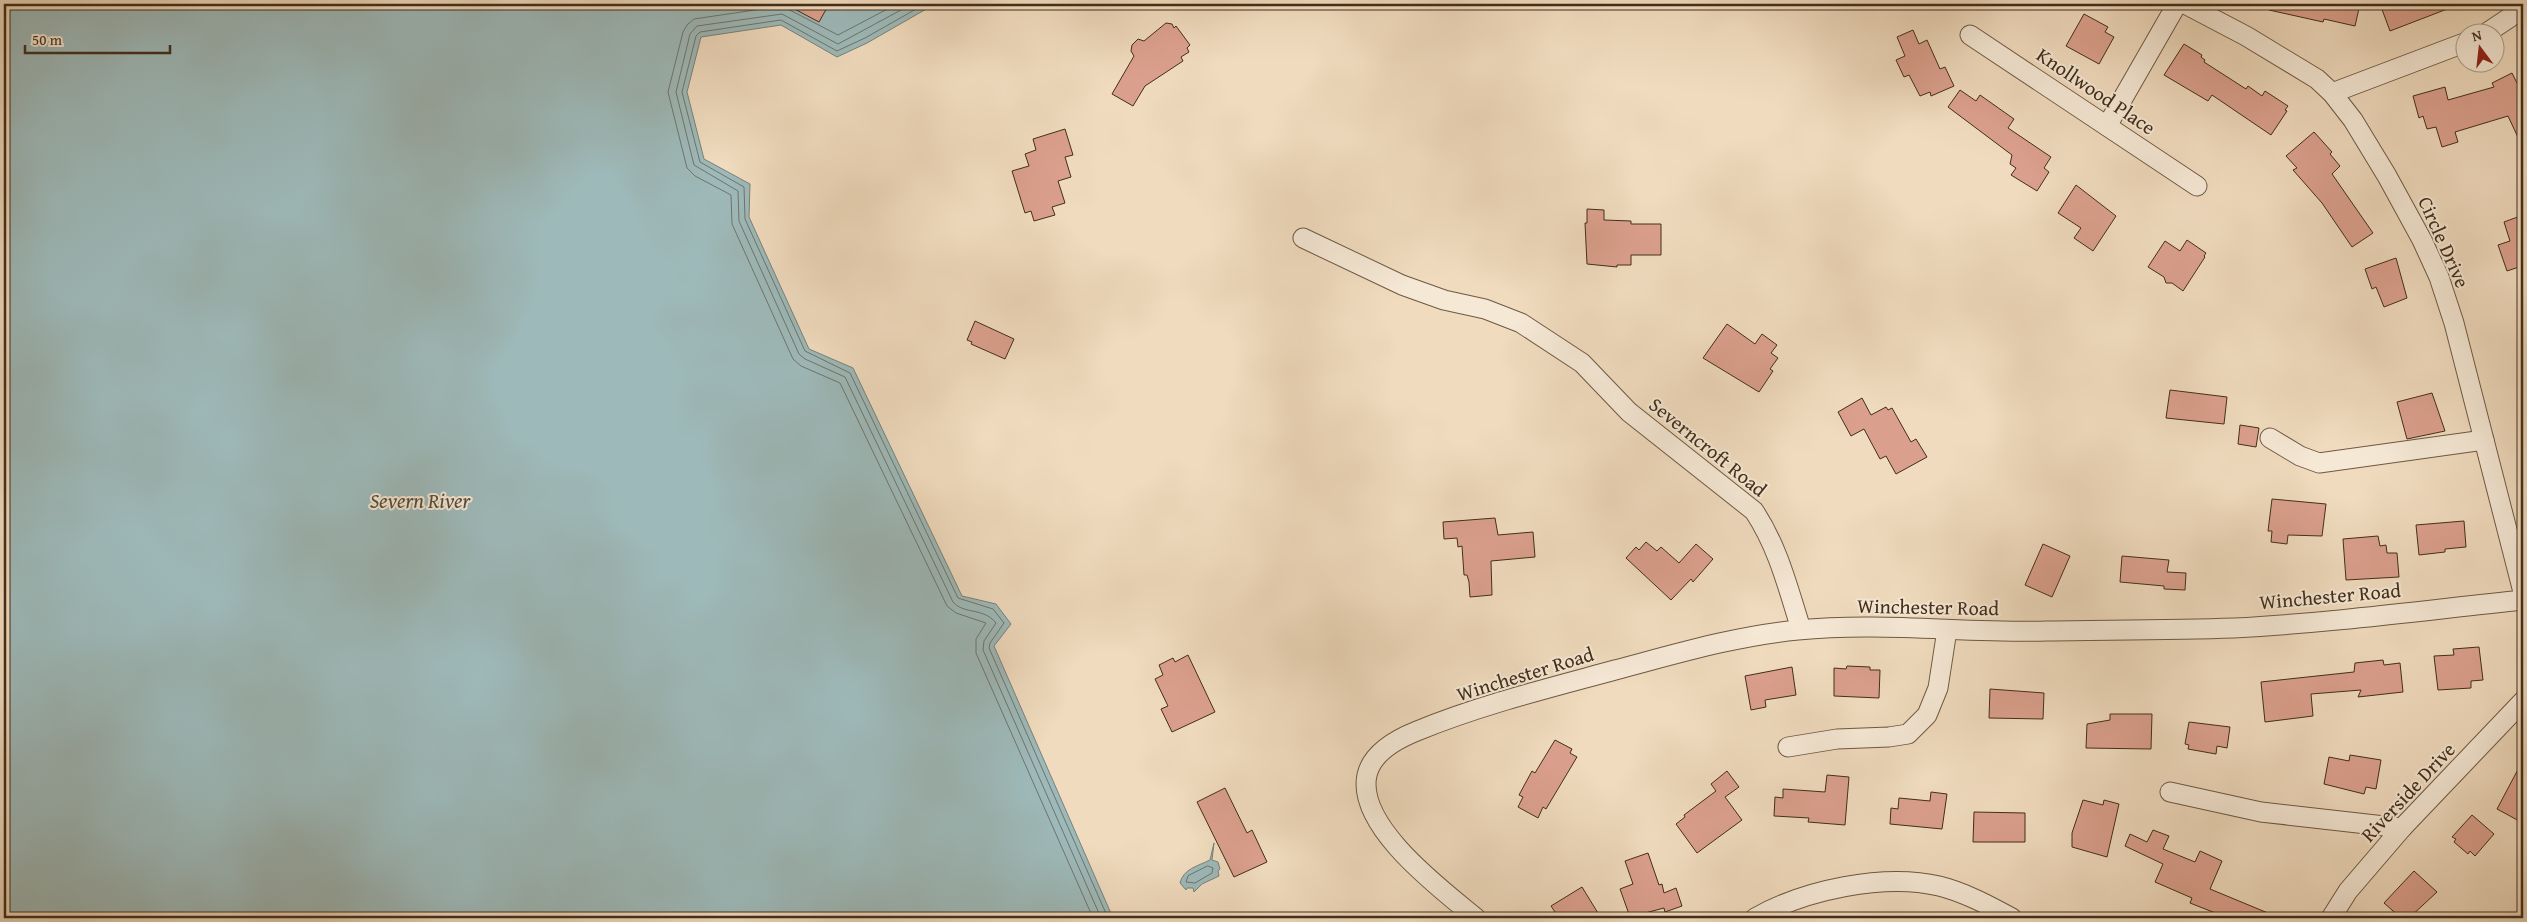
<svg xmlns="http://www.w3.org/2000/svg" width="2527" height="922" viewBox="0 0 2527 922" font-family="'Gentium Book Plus',serif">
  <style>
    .water { fill: #9db9b9; stroke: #798179 }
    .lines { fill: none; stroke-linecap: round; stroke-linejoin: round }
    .shore { stroke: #70746a; stroke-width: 1 }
    .building { fill: #dba08d; stroke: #422e1a }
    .minor-casing { stroke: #6e5943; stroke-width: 21 }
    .minor { stroke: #f5e8d5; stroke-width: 19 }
    .labels { text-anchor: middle; stroke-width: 4; stroke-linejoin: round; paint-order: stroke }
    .street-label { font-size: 20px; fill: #422e1a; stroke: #f5e8d5 }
    .water-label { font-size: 21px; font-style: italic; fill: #544a3a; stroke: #f5e8d5 }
  </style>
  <rect width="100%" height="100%" fill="#f0dbbe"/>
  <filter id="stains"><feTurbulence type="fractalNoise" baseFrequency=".004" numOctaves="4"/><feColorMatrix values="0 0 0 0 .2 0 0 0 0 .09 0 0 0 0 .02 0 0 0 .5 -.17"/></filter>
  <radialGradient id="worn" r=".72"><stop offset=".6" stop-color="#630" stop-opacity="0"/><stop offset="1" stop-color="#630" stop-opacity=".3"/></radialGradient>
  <g class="water">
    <polygon points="4,4 935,4 867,43 837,57 781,25 701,37 687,92 704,159 750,184 749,217 809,349 853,368 962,596 996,604 1011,624 994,646 1113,918 4,918"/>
    <path d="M 1214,843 L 1212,860 L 1218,862 L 1220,869 L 1218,871 L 1219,876 L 1202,884 L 1194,892 L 1193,888 L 1187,888 L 1186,890 L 1180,883 C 1183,869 1198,866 1210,860 Z"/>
  </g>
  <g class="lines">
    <g class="shore">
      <polyline points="897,4 838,35 782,6 694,19 687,25 683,32 668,92 687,168 695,176 731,195 732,224 793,359 801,366 840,383 947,606 956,613 986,623 976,639 976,653 1093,918"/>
      <path d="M 912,4 L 838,44 L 782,14 L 697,26 L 690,34 L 676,92 L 694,165 L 738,191 L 739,221 L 799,354 L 805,359 L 845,377 L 953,602 C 965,615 983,607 996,623 L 984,641 L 983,650 L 1101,918"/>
      <polyline points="925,4 865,38 837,51 781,20 700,32 696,36 682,92 700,162 744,187 745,219 805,351 850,373 958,598 993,609 1004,623 990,643 989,648 1108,918"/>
      <polygon points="1208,866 1213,868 1212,873 1195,883 1186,882 1188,876"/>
    </g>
  </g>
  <g class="building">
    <polygon points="785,4 829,4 819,22"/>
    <polygon points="2270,4 2360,4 2355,26 2324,19 2323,22 2269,10"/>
    <polygon points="2380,4 2454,4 2455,6 2390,31"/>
    <polygon points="2084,14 2108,27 2105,32 2114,37 2099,64 2066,46"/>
    <polygon points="1166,23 1172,24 1174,28 1176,26 1190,45 1187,48 1189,52 1181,57 1183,61 1145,86 1133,106 1112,94 1134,56 1131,51 1132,45 1138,39 1144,41"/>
    <polygon points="1913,30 1919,44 1927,40 1940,69 1945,67 1954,86 1931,96 1930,92 1920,96 1909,75 1904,77 1896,60 1905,56 1897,37"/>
    <polygon points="2184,44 2202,55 2201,57 2205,60 2204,62 2246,89 2248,86 2262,96 2265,91 2288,106 2285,110 2287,111 2271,135 2212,95 2208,101 2164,75"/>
    <polygon points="2512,73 2517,83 2523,81 2523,148 2508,116 2455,132 2458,142 2442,147 2436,127 2427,129 2423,116 2419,118 2413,96 2445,87 2448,100 2494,87 2492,83"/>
    <polygon points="1960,90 1976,101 1980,95 2014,119 2008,128 2051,157 2044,168 2049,172 2037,191 2011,175 2016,168 2010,164 2012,155 1948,107"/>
    <polygon points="1065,129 1073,155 1065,157 1071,177 1058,181 1065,203 1052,207 1055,215 1034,221 1031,211 1025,213 1012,171 1029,166 1025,154 1036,150 1033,139"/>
    <polygon points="2314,132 2332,152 2330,154 2340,166 2332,174 2373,233 2352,247 2322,203 2293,170 2297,168 2286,156"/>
    <polygon points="2076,185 2116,216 2093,251 2074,238 2081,228 2058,213"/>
    <polygon points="1587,209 1604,210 1604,220 1631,221 1631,224 1661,224 1661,255 1631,255 1631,265 1617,265 1617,267 1587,264 1585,223 1587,223"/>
    <polygon points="2523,215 2523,270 2520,271 2519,267 2507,271 2498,245 2510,241 2504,222"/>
    <polygon points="2187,240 2206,253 2204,256 2205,257 2183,291 2172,283 2166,283 2164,277 2148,267 2165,241 2180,251"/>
    <polygon points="2396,258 2407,298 2384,307 2376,287 2372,289 2365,269"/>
    <polygon points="975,321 1014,339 1005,359 971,344 972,342 967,340"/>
    <polygon points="1727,324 1755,344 1762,334 1777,345 1771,353 1778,358 1770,369 1773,371 1759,392 1703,358"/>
    <polygon points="2170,390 2227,397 2224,424 2166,418"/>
    <polygon points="2432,393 2445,431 2407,439 2397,402"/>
    <polygon points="1862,398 1871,415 1886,407 1888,410 1892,408 1911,442 1916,439 1927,457 1896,474 1886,456 1880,459 1864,429 1851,436 1838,412"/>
    <polygon points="2240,425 2259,428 2256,447 2238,444"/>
    <polygon points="2272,499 2326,504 2322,536 2288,535 2287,544 2271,542 2272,531 2268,531"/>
    <polygon points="1495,518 1498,535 1533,532 1535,557 1491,561 1492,595 1470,597 1469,582 1467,575 1464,575 1462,546 1458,547 1457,538 1444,539 1443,522"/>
    <polygon points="2464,521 2466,547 2445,549 2445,552 2419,555 2416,525"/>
    <polygon points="2378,536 2380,546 2386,545 2387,553 2397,553 2399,577 2346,580 2343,539"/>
    <polygon points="1646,542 1657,551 1661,547 1679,563 1696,544 1713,559 1693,582 1691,579 1671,600 1626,558 1636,547 1639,550"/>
    <polygon points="2043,544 2070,556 2052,597 2025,585"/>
    <polygon points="2122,556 2169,560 2167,572 2186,573 2185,590 2164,589 2164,586 2120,582"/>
    <polygon points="2479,647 2483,680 2471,681 2471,688 2438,690 2434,656 2454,655 2453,649"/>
    <polygon points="1188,655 1215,712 1172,732 1161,709 1168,706 1155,679 1163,675 1159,665 1173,658 1175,662"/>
    <polygon points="2383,660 2384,665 2400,663 2403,692 2358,697 2361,690 2311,694 2313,716 2265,722 2261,682 2354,672 2355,663"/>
    <polygon points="1847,666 1870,667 1870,670 1880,670 1879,698 1834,696 1834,668 1846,669"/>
    <polygon points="1792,667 1796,695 1765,700 1766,707 1751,710 1745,676"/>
    <polygon points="1990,689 2044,693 2043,719 1989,718"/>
    <polygon points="2110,714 2152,714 2151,749 2086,748 2087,724 2110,720"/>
    <polygon points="2189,722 2230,727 2227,748 2217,746 2216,754 2188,749 2189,745 2185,744"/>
    <polygon points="1555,740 1572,749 1570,753 1577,757 1546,809 1543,807 1538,818 1518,807 1523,797 1519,795 1532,771 1535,773"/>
    <polygon points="2350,755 2381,760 2376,789 2366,787 2364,794 2324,784 2329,757 2349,761"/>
    <polygon points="2523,760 2523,823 2497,809"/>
    <polygon points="1727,771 1739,787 1725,797 1742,820 1697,853 1676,824 1685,817 1684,815 1716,791 1711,784"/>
    <polygon points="1827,775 1849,777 1845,825 1808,822 1809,818 1774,816 1775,797 1783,798 1783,789 1825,792"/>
    <polygon points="1225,788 1247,833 1252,830 1267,862 1234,877 1197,802"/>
    <polygon points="1931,792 1947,794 1942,829 1890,824 1891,808 1898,809 1899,798 1930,801"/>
    <polygon points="2083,800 2103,805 2104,800 2119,804 2107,857 2072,847 2072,833"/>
    <polygon points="1974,812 2025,813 2025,842 1973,842"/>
    <polygon points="2472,815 2494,834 2475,856 2470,851 2468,854 2454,842 2456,839 2452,837"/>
    <polygon points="2153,830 2169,836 2163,849 2195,862 2200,851 2222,861 2210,889 2280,918 2228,918 2190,903 2192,898 2155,882 2163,864 2125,846 2130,834 2147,842"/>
    <polygon points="1648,853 1659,885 1662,884 1664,893 1676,888 1682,906 1665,912 1664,908 1630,917 1620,889 1633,884 1625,861"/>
    <polygon points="2414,871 2437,892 2409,918 2401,918 2384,903"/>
    <polygon points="1582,887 1601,918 1559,918 1551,906"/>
  </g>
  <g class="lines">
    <g class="minor-casing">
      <g id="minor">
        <polyline points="2185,4 2246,36 2317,79 2332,93 2353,120 2387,176 2422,240 2439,277 2454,323 2523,592"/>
        <polyline points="2488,32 2509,18 2523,4"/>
        <polyline points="1970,35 2197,186"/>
        <polyline points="2332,93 2464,43"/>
        <polyline points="2107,126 2177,4"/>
        <path d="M 1303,238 L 1402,285 L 1444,300 L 1485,309 L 1521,323 L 1582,363 L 1629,412 L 1754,511 C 1778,547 1788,588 1801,629"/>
        <polyline points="2270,438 2300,456 2319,463 2484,440"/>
        <polyline points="1788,747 1837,739 1889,737 1908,734 1927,715 1938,688 1947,630"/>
        <polyline points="2170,792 2261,812 2402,828"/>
        <path d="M 1476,918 C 1441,889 1356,826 1367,775 C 1372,753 1397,739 1417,731 C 1480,705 1549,688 1615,670 C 1676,654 1735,636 1798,630 C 1880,622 1964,633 2047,631 C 2109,630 2172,630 2234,628 C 2330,623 2427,610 2523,600"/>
        <path d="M 1755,918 C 1804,890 1884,873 1939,886 C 1964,892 1990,906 2012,918"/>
        <polyline points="2331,918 2348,891 2402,828 2523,701"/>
      </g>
    </g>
    <use href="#minor" class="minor"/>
  </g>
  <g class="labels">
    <g class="street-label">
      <text transform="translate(2096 91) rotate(34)" y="7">Knollwood Place</text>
      <text transform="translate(2444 242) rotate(66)" y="7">Circle Drive</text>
      <text transform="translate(1708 447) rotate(39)" y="7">Severncroft Road</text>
      <text transform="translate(2330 596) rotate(-5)" y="7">Winchester Road</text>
      <text transform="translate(1928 607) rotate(1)" y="7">Winchester Road</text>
      <text transform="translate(1525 674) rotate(-17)" y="7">Winchester Road</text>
      <text transform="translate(2408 792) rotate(-47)" y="7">Riverside Drive</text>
    </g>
    <g class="water-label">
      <text x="420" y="508">Severn River</text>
    </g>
  </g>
  <rect width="2527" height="922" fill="none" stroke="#f0dbbe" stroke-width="20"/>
  <rect x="5" y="5" width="2517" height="912" fill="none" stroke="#422e1a" stroke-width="2.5"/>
  <rect x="10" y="10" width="2507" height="902" fill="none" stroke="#422e1a"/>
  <g transform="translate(2480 48) rotate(345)"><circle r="24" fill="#f5e8d5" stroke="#ad9e8a"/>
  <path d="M0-4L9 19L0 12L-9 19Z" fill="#8f2418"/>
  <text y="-8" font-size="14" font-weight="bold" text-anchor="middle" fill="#422e1a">N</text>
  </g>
  <path d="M25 45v8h145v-8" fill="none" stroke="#422e1a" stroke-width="2.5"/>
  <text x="32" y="45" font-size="15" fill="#422e1a" stroke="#f5e8d5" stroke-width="4" paint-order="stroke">50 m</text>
  <rect width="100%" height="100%" filter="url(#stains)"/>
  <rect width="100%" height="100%" fill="url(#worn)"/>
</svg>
